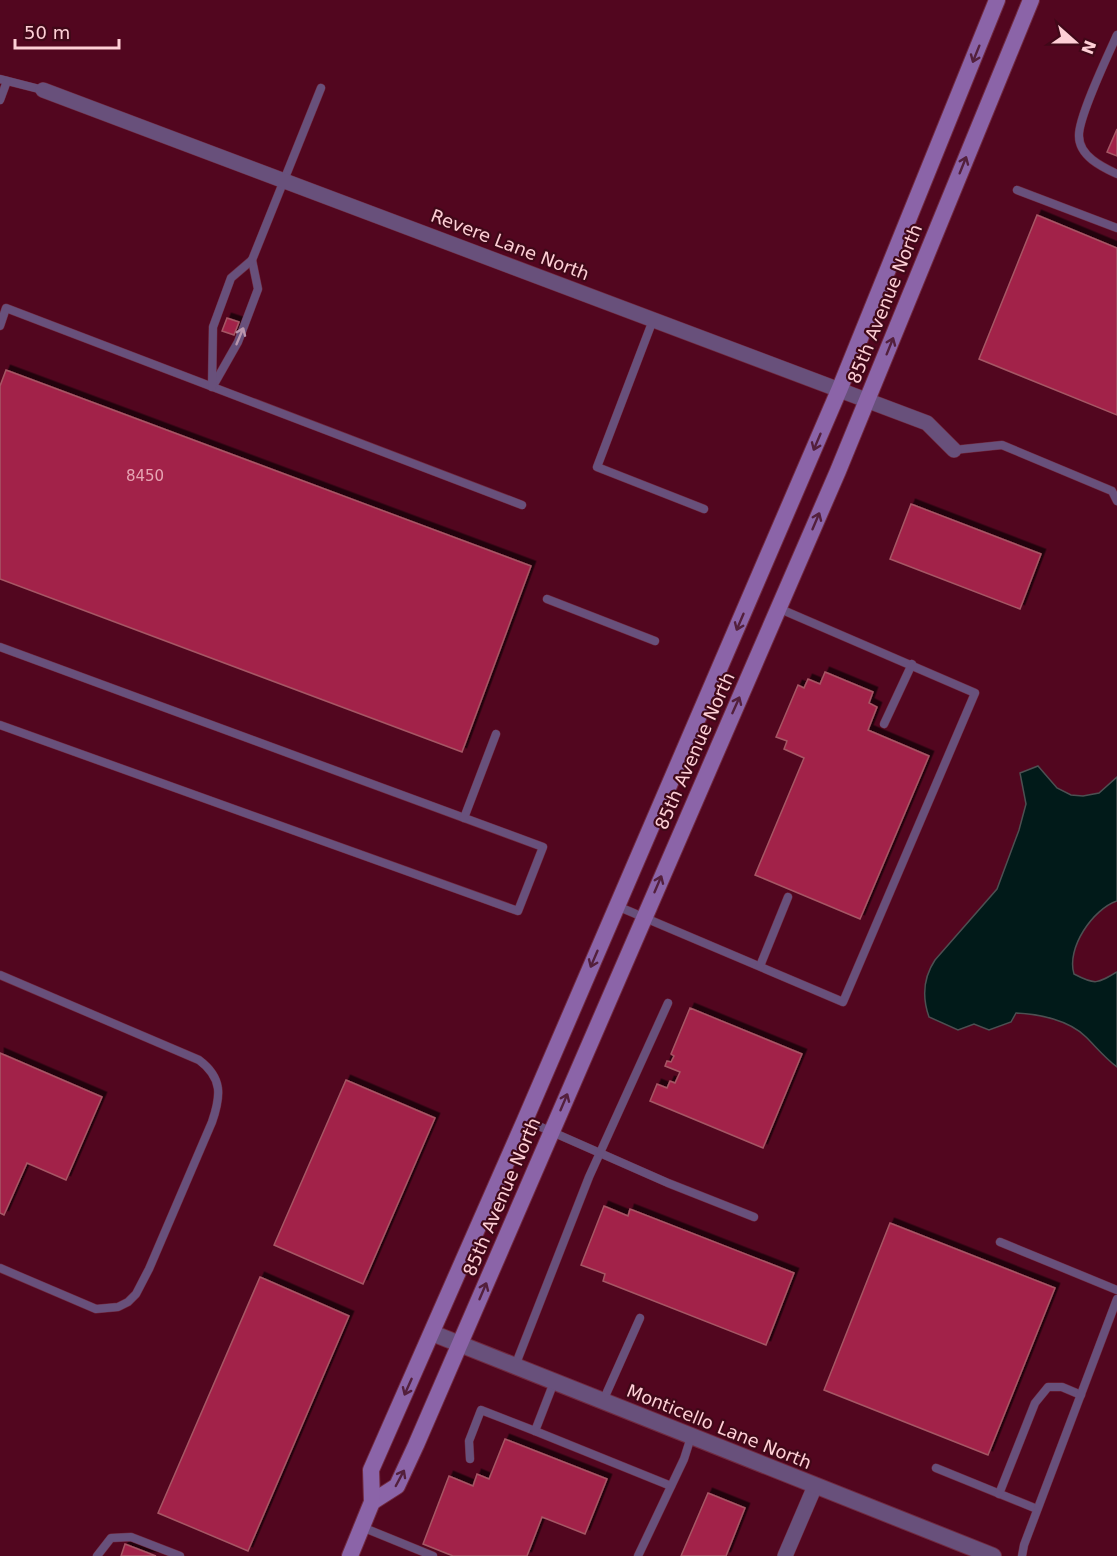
<svg xmlns="http://www.w3.org/2000/svg" width="1117" height="1556" viewBox="0 0 1117 1556" font-family="'DejaVu Sans',sans-serif">
  <style>
    .water { fill: #011a19; stroke: #4d5052; stroke-width: 1.5 }
    .building { fill: #a22449; stroke: #a65665; stroke-width: 1.5; filter: url(#shadow) }
    .lines { fill: none; stroke-linecap: round; stroke-linejoin: round }
    .service-casing { stroke: #712a40; stroke-width: 9 }
    .minor-casing { stroke: #712a40; stroke-width: 16 }
    .tertiary-casing { stroke: #712a40; stroke-width: 18 }
    .secondary-casing { stroke: #712a40; stroke-width: 18 }
    .service { stroke: #68507b; stroke-width: 8 }
    .minor { stroke: #68507b; stroke-width: 15 }
    .tertiary { stroke: #68507b; stroke-width: 16 }
    .secondary { stroke: #8b64a8; stroke-width: 16 }
    .oneway { stroke: #531f3c }
    .oneway2 { stroke: #ba96ad }
    .labels { text-anchor: middle; stroke-width: 4.5; stroke-linejoin: round; paint-order: stroke }
    .number-label { font-size: 15px; fill: #e7a4b3 }
    .street-label { font-size: 18px; fill: #fecfd6; stroke: #400818 }
  </style>
  <defs>
    <filter id="shadow"><feDropShadow dx="4.5" dy="-4.5" stdDeviation="0" flood-color="#0009"/></filter>
  </defs>
  <rect width="100%" height="100%" fill="#52061f"/>
  <path class="water" d="M 1038,766 L 1057,788 L 1071,795 L 1083,796 L 1099,793 L 1117,777 L 1117,901 C 1093,909 1066,948 1074,974 C 1095,985 1097,984 1117,972 L 1117,1067 C 1105,1058 1097,1048 1086,1037 C 1069,1020 1039,1014 1016,1013 L 1011,1022 L 989,1030 L 974,1024 L 958,1030 L 929,1017 C 922,997 923,978 935,960 L 997,889 L 1019,830 L 1026,804 L 1020,773 Z"/>
  <g class="building">
    <polygon points="1117,129 1117,156 1107,152"/>
    <polygon points="1037,215 1117,248 1117,415 979,359"/>
    <polygon points="227,318 239,322 234,335 222,331"/>
    <polygon points="6,370 531,566 462,752 0,579 0,386"/>
    <polygon points="911,504 1041,554 1020,609 890,559"/>
    <polygon points="825,672 873,692 869,703 877,707 868,730 929,756 860,919 755,875 804,758 784,749 787,741 776,737 798,685 804,688 808,679 820,684"/>
    <polygon points="690,1008 802,1054 763,1148 650,1101 657,1084 667,1088 670,1081 675,1083 680,1072 665,1066 667,1061 671,1062 674,1056 671,1054"/>
    <polygon points="0,1053 102,1097 66,1180 27,1163 4,1215 0,1213"/>
    <polygon points="346,1080 435,1118 363,1284 274,1245"/>
    <polygon points="604,1206 628,1216 630,1209 794,1273 766,1345 603,1281 605,1274 581,1265"/>
    <polygon points="890,1223 1055,1288 988,1455 824,1390"/>
    <polygon points="260,1277 349,1316 248,1551 158,1513"/>
    <polygon points="505,1439 607,1479 585,1534 542,1517 527,1556 453,1556 423,1544 449,1476 473,1486 477,1474 489,1479"/>
    <polygon points="708,1493 745,1508 726,1556 681,1556"/>
    <polygon points="125,1544 156,1556 121,1556"/>
  </g>
  <g class="lines">
    <g class="service-casing">
      <g id="service">
        <path d="M 1117,35 C 1108,55 1078,118 1079,136 C 1079,156 1102,167 1117,174"/>
        <polyline points="0,79 43,90"/>
        <polyline points="0,100 7,81"/>
        <polyline points="1017,190 1117,228"/>
        <polyline points="653,320 597,467 704,509"/>
        <polyline points="0,326 6,308 522,505"/>
        <polyline points="213,386 238,342 258,289 252,260"/>
        <polyline points="212,387 213,327 231,278 252,260 321,88"/>
        <polyline points="954,450 1002,445 1112,491 1117,501"/>
        <polyline points="547,599 655,641"/>
        <polyline points="0,647 543,847 518,911 0,725"/>
        <polyline points="884,724 912,664"/>
        <polyline points="464,818 496,734"/>
        <polyline points="617,906 843,1002 975,693 778,608"/>
        <polyline points="760,966 788,897"/>
        <path d="M 0,975 L 199,1060 C 223,1078 221,1096 212,1122 L 149,1269 L 136,1294 L 128,1302 L 118,1307 L 96,1309 L 0,1268"/>
        <polyline points="525,1120 668,1183 754,1217"/>
        <polyline points="1000,1242 1117,1290"/>
        <polyline points="515,1366 589,1177 668,1003"/>
        <polyline points="603,1401 640,1318"/>
        <polyline points="535,1431 671,1486"/>
        <polyline points="470,1459 469,1441 481,1410 535,1431 554,1382"/>
        <polyline points="936,1468 1037,1509"/>
        <polyline points="999,1494 1035,1403 1048,1387 1062,1387 1081,1395"/>
        <polyline points="362,1527 433,1556"/>
        <polyline points="97,1556 111,1538 131,1537 180,1556"/>
        <polyline points="638,1556 684,1459 691,1437"/>
        <polyline points="1022,1556 1024,1545 1117,1299"/>
      </g>
    </g>
    <g class="minor-casing">
      <g id="minor">
        <polyline points="43,90 927,423 954,450"/>
        <polyline points="785,1556 815,1486"/>
      </g>
    </g>
    <g class="tertiary-casing">
      <polyline id="tertiary" points="432,1333 993,1556"/>
    </g>
    <g class="secondary-casing">
      <g id="secondary">
        <polyline points="372,1502 397,1486 416,1445 838,471 1031,0"/>
        <polyline points="350,1556 372,1502 371,1470 525,1120 840,388 997,0"/>
      </g>
    </g>
    <use href="#service" class="service"/>
    <use href="#minor" class="minor"/>
    <use href="#tertiary" class="tertiary"/>
    <use href="#secondary" class="secondary"/>
  </g>
  <defs><path id="oneway-shaft" d="M-6 0H5M1.5-3L5.5 0L1.5 3" fill="none" stroke-width="1.6" stroke-linecap="round" stroke-linejoin="round" transform="scale(1.5)"/></defs>
  <g class="oneway">
    <use href="#oneway-shaft" transform="translate(976 54) rotate(112)"/>
    <use href="#oneway-shaft" transform="translate(963 165) rotate(-68)"/>
    <use href="#oneway-shaft" transform="translate(890 346) rotate(-68)"/>
    <use href="#oneway-shaft" transform="translate(817 442) rotate(113)"/>
    <use href="#oneway-shaft" transform="translate(816 521) rotate(-67)"/>
    <use href="#oneway-shaft" transform="translate(740 622) rotate(113)"/>
    <use href="#oneway-shaft" transform="translate(736 705) rotate(-66)"/>
    <use href="#oneway-shaft" transform="translate(658 884) rotate(-67)"/>
    <use href="#oneway-shaft" transform="translate(594 959) rotate(113)"/>
    <use href="#oneway-shaft" transform="translate(564 1102) rotate(-67)"/>
    <use href="#oneway-shaft" transform="translate(483 1291) rotate(-67)"/>
    <use href="#oneway-shaft" transform="translate(408 1387) rotate(114)"/>
    <use href="#oneway-shaft" transform="translate(400 1478) rotate(-62)"/>
  </g>
  <use class="oneway2" href="#oneway-shaft" transform="translate(240 336) rotate(-67)"/>
  <g class="labels">
    <g class="number-label">
      <text x="145" y="481">8450</text>
    </g>
    <g class="street-label">
      <text transform="translate(510 245) rotate(21)" y="6">Revere Lane North</text>
      <text transform="translate(885 304) rotate(-68)" y="6">85th Avenue North</text>
      <text transform="translate(695 751) rotate(-66)" y="6">85th Avenue North</text>
      <text transform="translate(502 1197) rotate(-67)" y="6">85th Avenue North</text>
      <text transform="translate(719 1427) rotate(22)" y="6">Monticello Lane North</text>
    </g>
  </g>
  <g transform="translate(1075 42) rotate(111)" stroke="#400818" stroke-width="4.5" paint-order="stroke">
  <path d="M0-4.5L10 22L0 15L-10 22Z" fill="#fecfd6"/>
  <text y="-9" font-size="16" font-weight="bold" text-anchor="middle" fill="#fecfd6">N</text>
  </g>
  <path d="M15 39v9h104v-9" fill="none" stroke="#fecfd6" stroke-width="3"/>
  <text x="24" y="39" font-size="18" fill="#fecfd6" stroke="#400818" stroke-width="4.5" paint-order="stroke">50 m</text>
</svg>
